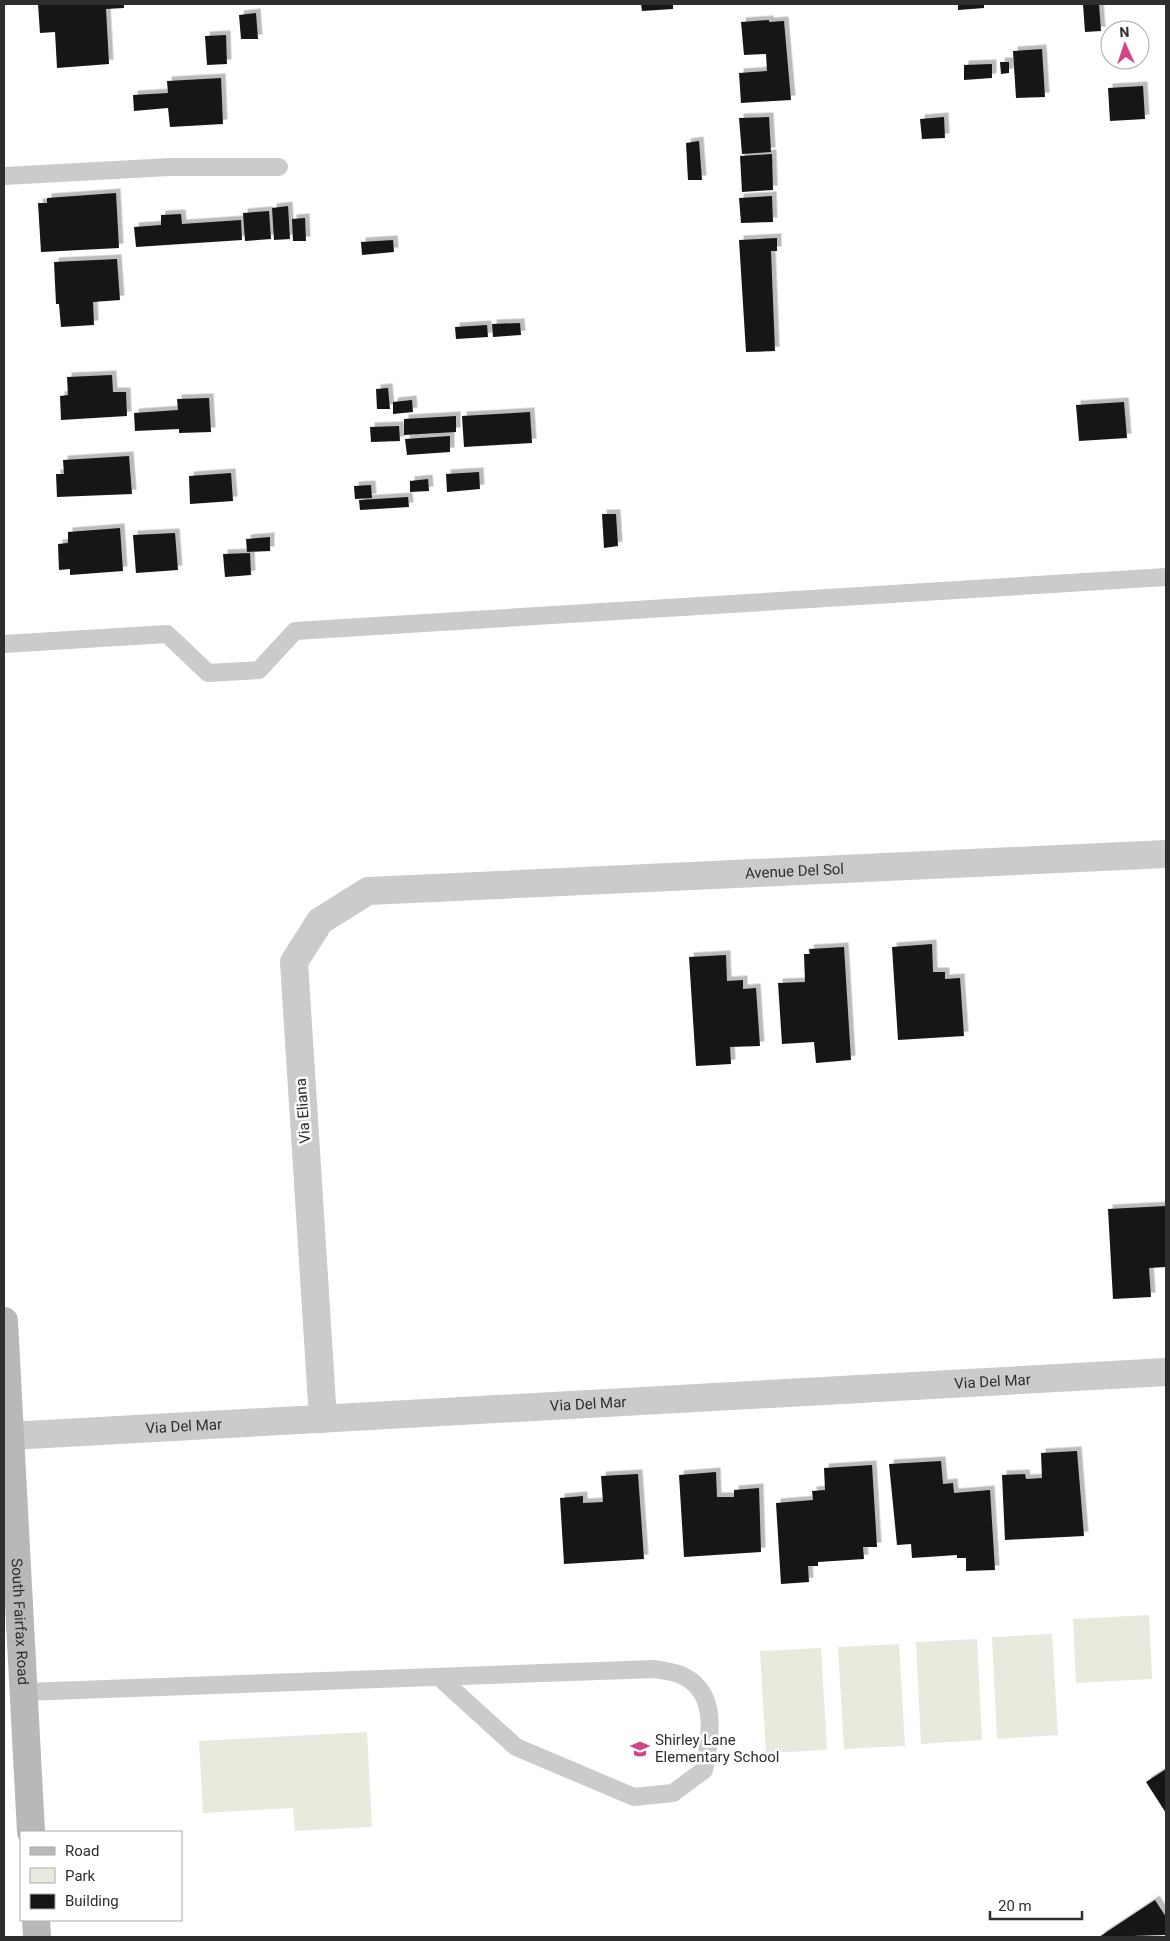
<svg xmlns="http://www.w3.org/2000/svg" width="1170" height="1941" viewBox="0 0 1170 1941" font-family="Roboto,sans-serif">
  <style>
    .green { fill: #e9e9dd }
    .building { fill: #151515; filter: url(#shadow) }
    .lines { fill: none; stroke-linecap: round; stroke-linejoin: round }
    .lane { stroke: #cbcbcb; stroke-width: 18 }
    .street { stroke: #cbcbcb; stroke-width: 28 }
    .secondary { stroke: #b8b8b8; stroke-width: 28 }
    .labels { text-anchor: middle; stroke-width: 5; stroke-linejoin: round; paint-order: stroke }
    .street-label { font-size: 15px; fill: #2e2e2e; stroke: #fff }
    .poi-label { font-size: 15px; fill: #2e2e2e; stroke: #fff; text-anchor: start }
  </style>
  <defs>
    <filter id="shadow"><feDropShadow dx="4.5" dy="-4.5" stdDeviation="0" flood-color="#0004"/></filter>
  </defs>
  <rect width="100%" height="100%" fill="#fff"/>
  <g class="green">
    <polygon points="1149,1615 1152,1679 1076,1683 1073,1619"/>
    <polygon points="1052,1634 1058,1735 997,1739 992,1637"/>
    <polygon points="977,1639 982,1740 921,1744 916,1642"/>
    <polygon points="899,1644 905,1746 844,1749 838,1647"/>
    <polygon points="821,1648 827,1750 766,1753 760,1651"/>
    <polygon points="367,1732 372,1827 295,1831 293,1808 203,1813 199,1741"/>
  </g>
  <g class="building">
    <polygon points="38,4 124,4 124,8 106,9 109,64 57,68 55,32 40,33"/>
    <polygon points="641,4 673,4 673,9 642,11"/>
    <polygon points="958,4 984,4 984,8 958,10"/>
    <polygon points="1083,4 1099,4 1101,31 1085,32"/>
    <polygon points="256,13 258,39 241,39 239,15"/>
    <polygon points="769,20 769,22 784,21 791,100 741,103 739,73 767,71 766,54 744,55 741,22"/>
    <polygon points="226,35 227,64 207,65 205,36"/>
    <polygon points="1042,49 1045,97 1016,98 1013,51"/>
    <polygon points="1000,62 1009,62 1009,73 1001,74"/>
    <polygon points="992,64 992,78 964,80 964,65"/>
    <polygon points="221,78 223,124 170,127 168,108 134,111 133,95 168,93 167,81"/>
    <polygon points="1143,86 1145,119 1110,121 1108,88"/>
    <polygon points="769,117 771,152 742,154 739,118"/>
    <polygon points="944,117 945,138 922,139 920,119"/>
    <polygon points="699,141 702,180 688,180 686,143"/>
    <polygon points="772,154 773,190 742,192 740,156"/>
    <polygon points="116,193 119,248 41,252 38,203 47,203 47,198"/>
    <polygon points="772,196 773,222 741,223 739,198"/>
    <polygon points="288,206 290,239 274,240 272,208"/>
    <polygon points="269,211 271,239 245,241 243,213"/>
    <polygon points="181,214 182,224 241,220 242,240 136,247 134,227 161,225 161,215"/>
    <polygon points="305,218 306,241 293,241 292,219"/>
    <polygon points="777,238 777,251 771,251 775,351 746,352 739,240"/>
    <polygon points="393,240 394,252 362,255 361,242"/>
    <polygon points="117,259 120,300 93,302 94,325 61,327 59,304 56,304 54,262"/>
    <polygon points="520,323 521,335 493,337 492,324"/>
    <polygon points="487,325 488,337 456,339 455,327"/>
    <polygon points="112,375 113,392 126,392 127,416 61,420 60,396 68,395 67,377"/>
    <polygon points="388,388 390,409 377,409 376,389"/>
    <polygon points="209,398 211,432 179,433 179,429 135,431 134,413 178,410 177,399"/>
    <polygon points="412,400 413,412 393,414 393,402"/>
    <polygon points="1124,402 1127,438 1079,441 1076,405"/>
    <polygon points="530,412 532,443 464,447 462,416"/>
    <polygon points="456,416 456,432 404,435 404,419"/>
    <polygon points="399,426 400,441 371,442 370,427"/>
    <polygon points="450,436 450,452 407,455 405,439"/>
    <polygon points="129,456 132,494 57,497 56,474 64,474 63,460"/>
    <polygon points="479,472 480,489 447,492 446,474"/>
    <polygon points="231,473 233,501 190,504 189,476"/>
    <polygon points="428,479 429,491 410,492 410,481"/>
    <polygon points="371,485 372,498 355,499 354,486"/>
    <polygon points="408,497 409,507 360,510 359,500"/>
    <polygon points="602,514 616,514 618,546 604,548"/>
    <polygon points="120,528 123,571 70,575 70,569 59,570 58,544 68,543 68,532"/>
    <polygon points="175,533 178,570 136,573 133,535"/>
    <polygon points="270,537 270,551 247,552 246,539"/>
    <polygon points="250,553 251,575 225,577 223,554"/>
    <polygon points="932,944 933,972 945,972 945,979 960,978 964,1036 898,1040 892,947"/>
    <polygon points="844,947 851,1060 816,1063 814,1042 782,1044 778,983 805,982 804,954 810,954 809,949"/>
    <polygon points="726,955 727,981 743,980 743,989 756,988 760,1046 730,1047 731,1064 696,1066 689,957"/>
    <polygon points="1166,1206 1166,1267 1149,1268 1151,1297 1113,1299 1108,1209"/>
    <polygon points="1077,1451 1084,1536 1005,1540 1002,1475 1025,1474 1026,1479 1042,1478 1041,1453"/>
    <polygon points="941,1461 943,1484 953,1483 954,1493 990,1490 995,1570 966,1571 966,1558 957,1558 957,1555 912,1558 911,1544 897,1545 889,1464"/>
    <polygon points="872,1465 877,1547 863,1547 864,1559 818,1562 818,1566 808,1566 809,1582 781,1584 776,1503 813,1500 812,1491 825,1490 824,1468"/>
    <polygon points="716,1472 717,1497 734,1497 734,1490 759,1488 761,1552 684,1557 679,1475"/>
    <polygon points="638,1474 644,1559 564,1564 560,1498 583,1496 583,1503 603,1502 601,1476"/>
    <polygon points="1166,1769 1166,1813 1146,1782"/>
    <polygon points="1155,1900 1166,1917 1166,1935 1099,1937"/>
  </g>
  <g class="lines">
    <g class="lane">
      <polyline points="4,176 170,167 279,167"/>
      <polyline points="4,644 167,634 208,673 259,670 295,631 1166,577"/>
      <path d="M 24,1692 L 655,1669 C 664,1671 677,1672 685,1677 C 719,1695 710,1739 704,1770 L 673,1793 L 634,1797 L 516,1747 L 439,1677"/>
    </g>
    <g class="street">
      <path id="s1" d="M 323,1419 L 294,962 L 320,921 L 368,891 L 1166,854"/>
      <path id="s2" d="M 10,1436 L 1166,1372"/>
    </g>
    <g class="secondary">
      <path id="s3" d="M 4,1321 L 31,1832"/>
      <polyline points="36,1920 37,1937"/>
    </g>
  </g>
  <defs>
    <g id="school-bare" transform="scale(1.5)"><path d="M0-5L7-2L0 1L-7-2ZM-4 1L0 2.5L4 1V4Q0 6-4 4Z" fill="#d04587" stroke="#fff" stroke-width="2.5" paint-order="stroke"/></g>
  </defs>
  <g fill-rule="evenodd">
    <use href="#school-bare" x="640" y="1749"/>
  </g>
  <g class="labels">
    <g class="street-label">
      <text dy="5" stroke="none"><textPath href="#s1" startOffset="990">Avenue Del Sol</textPath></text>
      <text transform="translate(303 1111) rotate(-94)" y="5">Via Eliana</text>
      <text dy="5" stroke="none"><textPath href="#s2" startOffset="984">Via Del Mar</textPath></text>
      <text dy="5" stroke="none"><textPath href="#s2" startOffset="579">Via Del Mar</textPath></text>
      <text dy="5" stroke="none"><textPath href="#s2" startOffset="174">Via Del Mar</textPath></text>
      <text dy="5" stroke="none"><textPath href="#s3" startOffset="301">South Fairfax Road</textPath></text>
    </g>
    <g class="poi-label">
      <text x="655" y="1745">Shirley Lane<tspan x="655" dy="17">Elementary School</tspan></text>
    </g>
  </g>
  <rect width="1170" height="1941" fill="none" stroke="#2e2e2e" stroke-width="10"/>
  <rect x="20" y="1831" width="162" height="90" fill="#ffffff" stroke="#ababab"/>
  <rect x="30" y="1847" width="25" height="8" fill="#b8b8b8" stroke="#ababab"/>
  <text x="65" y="1856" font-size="15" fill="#2e2e2e">Road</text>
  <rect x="30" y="1868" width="25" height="15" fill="#e9e9dd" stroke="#ababab"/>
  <text x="65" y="1881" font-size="15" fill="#2e2e2e">Park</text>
  <rect x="30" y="1894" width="25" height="15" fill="#151515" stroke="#ababab"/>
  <text x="65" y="1906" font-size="15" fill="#2e2e2e">Building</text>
  <g transform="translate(1125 45) rotate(357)"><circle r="24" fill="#ffffff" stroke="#ababab"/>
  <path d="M0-4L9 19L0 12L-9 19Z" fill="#d04587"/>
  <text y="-8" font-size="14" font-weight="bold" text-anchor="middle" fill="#2e2e2e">N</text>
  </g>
  <path d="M990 1911v8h92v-8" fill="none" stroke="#2e2e2e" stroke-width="2.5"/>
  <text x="998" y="1911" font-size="15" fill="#2e2e2e" stroke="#ffffff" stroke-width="4" paint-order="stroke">20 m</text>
</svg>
